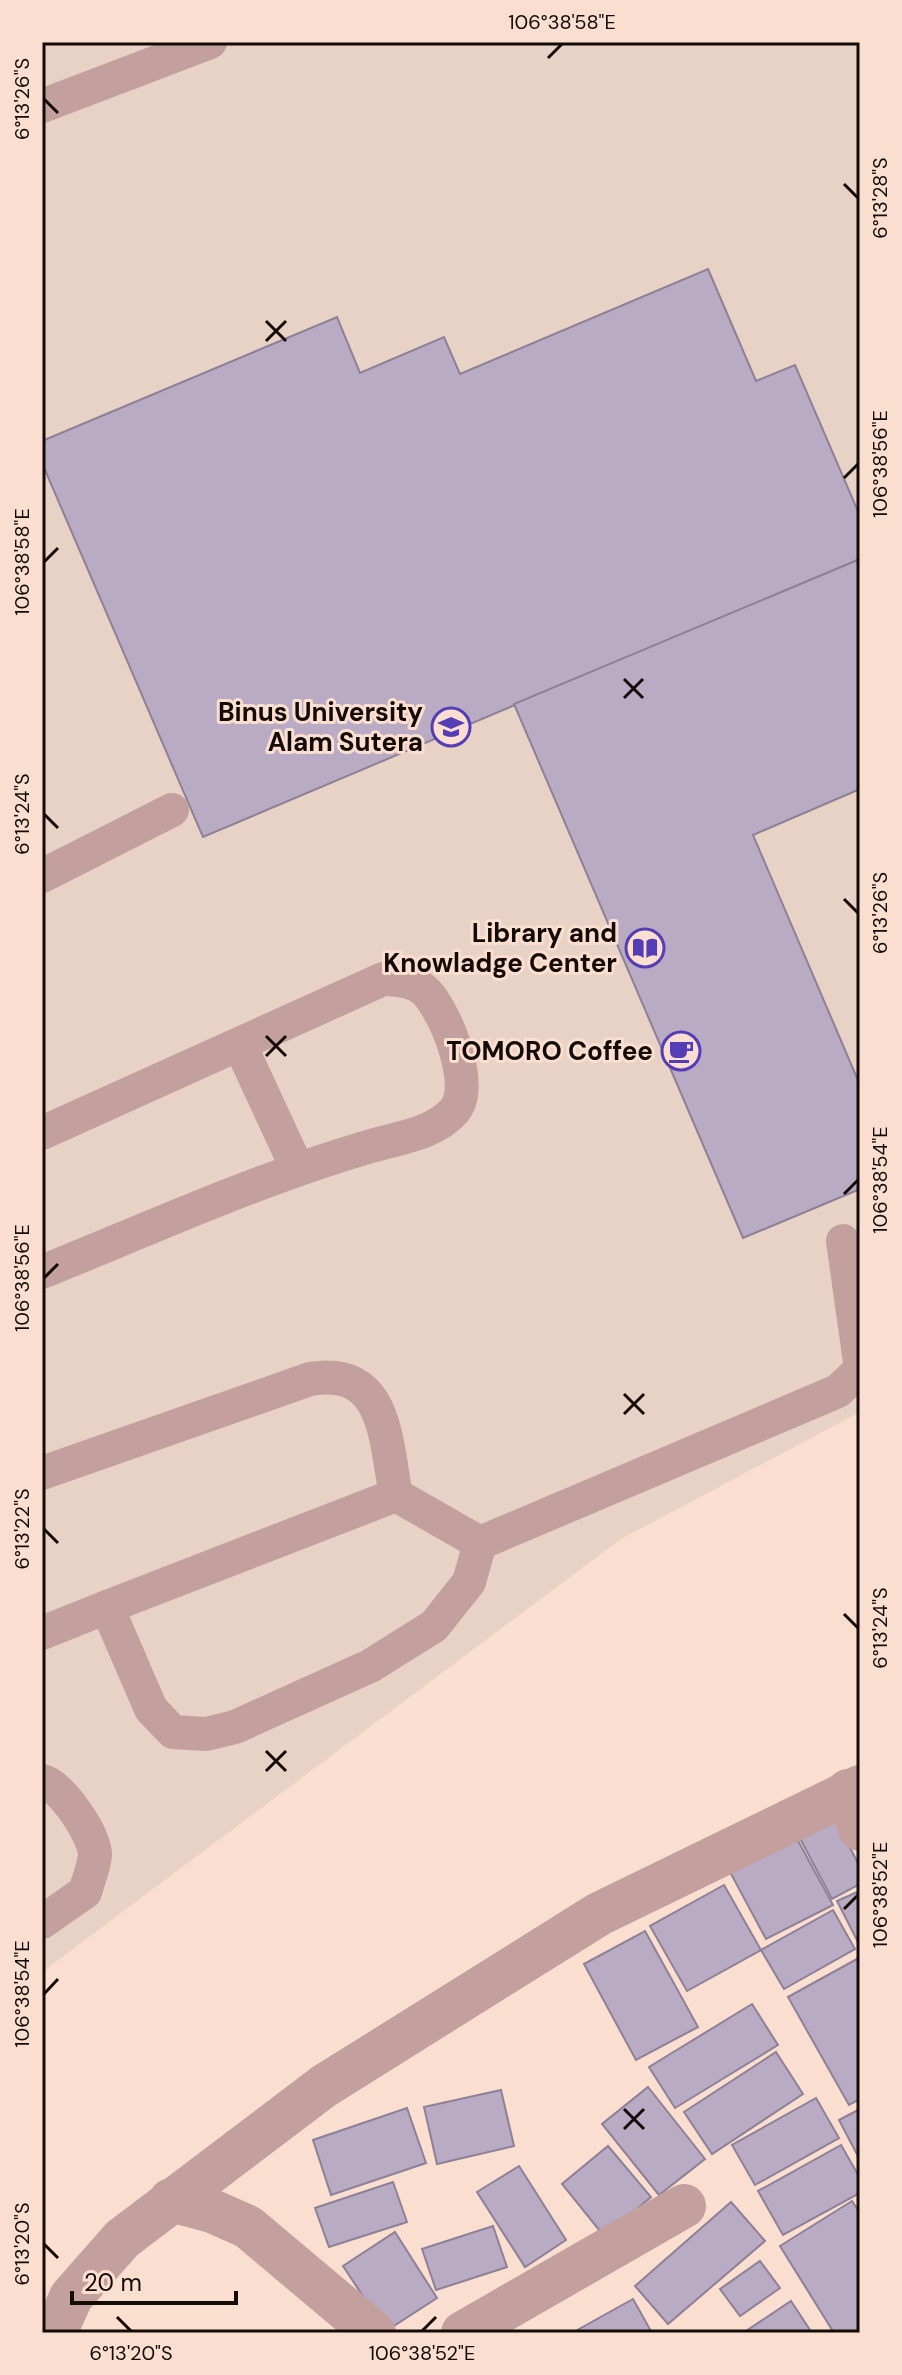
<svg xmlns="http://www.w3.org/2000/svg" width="902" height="2375" viewBox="0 0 902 2375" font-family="'DM Sans',sans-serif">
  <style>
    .education { fill: #e7d2c5 }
    .building { fill: #b9abc3; stroke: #8d8097; stroke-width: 2 }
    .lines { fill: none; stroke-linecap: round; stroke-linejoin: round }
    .lane { stroke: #c3a09e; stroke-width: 34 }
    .street { stroke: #c3a09e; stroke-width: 44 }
    .ticks { fill: none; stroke: #140b07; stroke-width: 3 }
    .labels { text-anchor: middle; stroke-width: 6; stroke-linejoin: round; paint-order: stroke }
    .poi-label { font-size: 26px; font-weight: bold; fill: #140b07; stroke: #faded0; text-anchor: end }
    .neatline { fill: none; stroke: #140b07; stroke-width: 3 }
    .ticks-label { font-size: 20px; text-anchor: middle; fill: #140b07 }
  </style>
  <rect width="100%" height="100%" fill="#faded0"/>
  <polygon class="education" points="42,42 860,42 860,1412 621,1539 42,1972"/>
  <g class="building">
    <polygon points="708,269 756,381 795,365 860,516 860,559 203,837 42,463 42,441 337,317 360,373 444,337 460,374"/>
    <polygon points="860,559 860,789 753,835 860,1085 860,1189 743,1238 514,704"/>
    <polygon points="831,1811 860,1867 860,1884 832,1899 795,1829"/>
    <polygon points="796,1837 833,1905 766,1939 730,1872"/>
    <polygon points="724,1885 761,1950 687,1991 650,1926"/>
    <polygon points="857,1892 860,1899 860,1946 837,1901"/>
    <polygon points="833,1910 855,1949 784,1989 761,1950"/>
    <polygon points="645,1931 698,2027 636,2060 584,1964"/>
    <polygon points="857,1959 860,1965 860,2099 849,2105 788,1997"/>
    <polygon points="752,2004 778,2045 675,2108 649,2067"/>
    <polygon points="776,2052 803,2094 712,2154 684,2112"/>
    <polygon points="648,2087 705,2159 659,2195 602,2124"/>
    <polygon points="501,2090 514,2146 437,2164 424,2107"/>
    <polygon points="816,2098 839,2138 755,2185 732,2145"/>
    <polygon points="407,2108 426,2163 331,2195 313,2140"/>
    <polygon points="860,2109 860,2160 839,2120"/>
    <polygon points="841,2145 860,2178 860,2193 783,2235 758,2191"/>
    <polygon points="608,2146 651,2197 604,2236 562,2184"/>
    <polygon points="519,2166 566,2240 525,2267 477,2192"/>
    <polygon points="393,2182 407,2222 329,2247 315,2208"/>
    <polygon points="852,2201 860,2213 860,2331 834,2333 780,2246"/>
    <polygon points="731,2202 765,2241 668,2324 635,2286"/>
    <polygon points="493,2226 507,2267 436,2290 422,2249"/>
    <polygon points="395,2232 437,2298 386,2331 343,2266"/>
    <polygon points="760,2261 780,2288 740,2316 720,2289"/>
    <polygon points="633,2299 652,2333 572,2333"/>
    <polygon points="791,2301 812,2333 743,2333"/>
  </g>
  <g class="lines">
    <g class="lane">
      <polyline points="42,106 210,42"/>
      <polyline points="42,876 172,810"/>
      <polyline points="240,1045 297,1168"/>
      <path d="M 42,1133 L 383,979 C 419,980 427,987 443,1018 C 454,1040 472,1090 454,1111 C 434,1134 398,1138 371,1146 C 258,1179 151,1228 42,1272"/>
      <polyline points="843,1241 860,1362"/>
      <path d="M 42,1473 L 310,1379 C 387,1366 385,1439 396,1495 L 107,1607"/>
      <polyline points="480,1543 838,1391 860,1370"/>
      <polyline points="42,1633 107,1607 151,1709 173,1732 206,1734 235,1727 370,1666 434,1626 469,1582 480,1543 396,1495"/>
      <path d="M 42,1781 C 61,1785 95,1835 95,1855 C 94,1867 88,1881 85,1892 L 42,1922"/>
    </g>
    <g class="street">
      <polyline points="848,1791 860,1829"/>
      <polyline points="171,2200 212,2211 248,2227 374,2333"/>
      <polyline points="55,2333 71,2297 122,2239 324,2086 599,1914 860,1787"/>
      <polyline points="463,2333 684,2206"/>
    </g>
  </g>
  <path class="ticks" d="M 548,58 L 562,44M 44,99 L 58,113M 844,184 L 858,198M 266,321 L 286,341M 266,341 L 286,321M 844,478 L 858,464M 44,562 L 58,548M 624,679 L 643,698M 624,698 L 643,679M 44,814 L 58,828M 844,899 L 858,913M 266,1036 L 286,1056M 266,1056 L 286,1036M 844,1194 L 858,1180M 44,1278 L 58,1264M 624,1394 L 644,1414M 624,1414 L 644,1394M 44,1529 L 58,1543M 844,1614 L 858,1628M 266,1751 L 286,1771M 266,1771 L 286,1751M 844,1909 L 858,1895M 44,1994 L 58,1979M 624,2109 L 644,2129M 624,2129 L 644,2109M 44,2244 L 58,2258M 117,2317 L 131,2331M 422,2331 L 436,2317"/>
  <defs>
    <g id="university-ring" transform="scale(2)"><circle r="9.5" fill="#faded0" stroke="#543db5" stroke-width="1.5"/><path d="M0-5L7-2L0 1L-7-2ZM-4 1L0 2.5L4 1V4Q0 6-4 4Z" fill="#543db5"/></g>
    <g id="library-ring" transform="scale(2)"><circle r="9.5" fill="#faded0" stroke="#543db5" stroke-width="1.5"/><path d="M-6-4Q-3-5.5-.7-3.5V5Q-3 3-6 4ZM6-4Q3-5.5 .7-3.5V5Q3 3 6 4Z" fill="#543db5"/></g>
    <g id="cafe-ring" transform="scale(2)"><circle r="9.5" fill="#faded0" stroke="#543db5" stroke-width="1.5"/><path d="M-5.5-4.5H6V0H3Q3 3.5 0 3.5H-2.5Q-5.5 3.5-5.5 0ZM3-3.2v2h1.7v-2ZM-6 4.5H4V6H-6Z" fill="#543db5"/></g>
  </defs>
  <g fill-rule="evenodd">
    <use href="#university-ring" x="451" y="727"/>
    <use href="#library-ring" x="645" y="948"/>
    <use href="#cafe-ring" x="681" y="1051"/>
  </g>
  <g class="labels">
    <g class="poi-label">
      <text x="423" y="721">Binus University<tspan x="423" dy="30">Alam Sutera</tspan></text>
      <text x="617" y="942">Library and<tspan x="617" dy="30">Knowladge Center</tspan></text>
      <text x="653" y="1060">TOMORO Coffee</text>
    </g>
  </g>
  <rect width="902" height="2375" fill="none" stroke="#faded0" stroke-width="88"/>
  <path d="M72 2291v12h164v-12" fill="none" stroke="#140b07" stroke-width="4"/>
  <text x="84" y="2291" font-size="24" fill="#140b07" stroke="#faded0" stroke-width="6" paint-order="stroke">20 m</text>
  <rect x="44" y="44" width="814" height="2287" class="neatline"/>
  <g class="ticks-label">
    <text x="562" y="29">106°38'58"E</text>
    <text transform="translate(22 99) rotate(-90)" y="7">6°13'26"S</text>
    <text transform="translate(880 198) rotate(-90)" y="7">6°13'28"S</text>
    <text transform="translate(880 464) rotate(-90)" y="7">106°38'56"E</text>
    <text transform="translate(22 562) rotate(-90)" y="7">106°38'58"E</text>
    <text transform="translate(22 814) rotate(-90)" y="7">6°13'24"S</text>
    <text transform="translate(880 913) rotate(-90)" y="7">6°13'26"S</text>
    <text transform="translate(880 1180) rotate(-90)" y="7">106°38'54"E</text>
    <text transform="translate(22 1278) rotate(-90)" y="7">106°38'56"E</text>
    <text transform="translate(22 1529) rotate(-90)" y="7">6°13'22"S</text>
    <text transform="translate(880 1628) rotate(-90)" y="7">6°13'24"S</text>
    <text transform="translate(880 1895) rotate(-90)" y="7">106°38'52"E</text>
    <text transform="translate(22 1994) rotate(-90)" y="7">106°38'54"E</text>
    <text transform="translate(22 2244) rotate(-90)" y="7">6°13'20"S</text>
    <text x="131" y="2360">6°13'20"S</text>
    <text x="422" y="2360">106°38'52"E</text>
  </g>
</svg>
